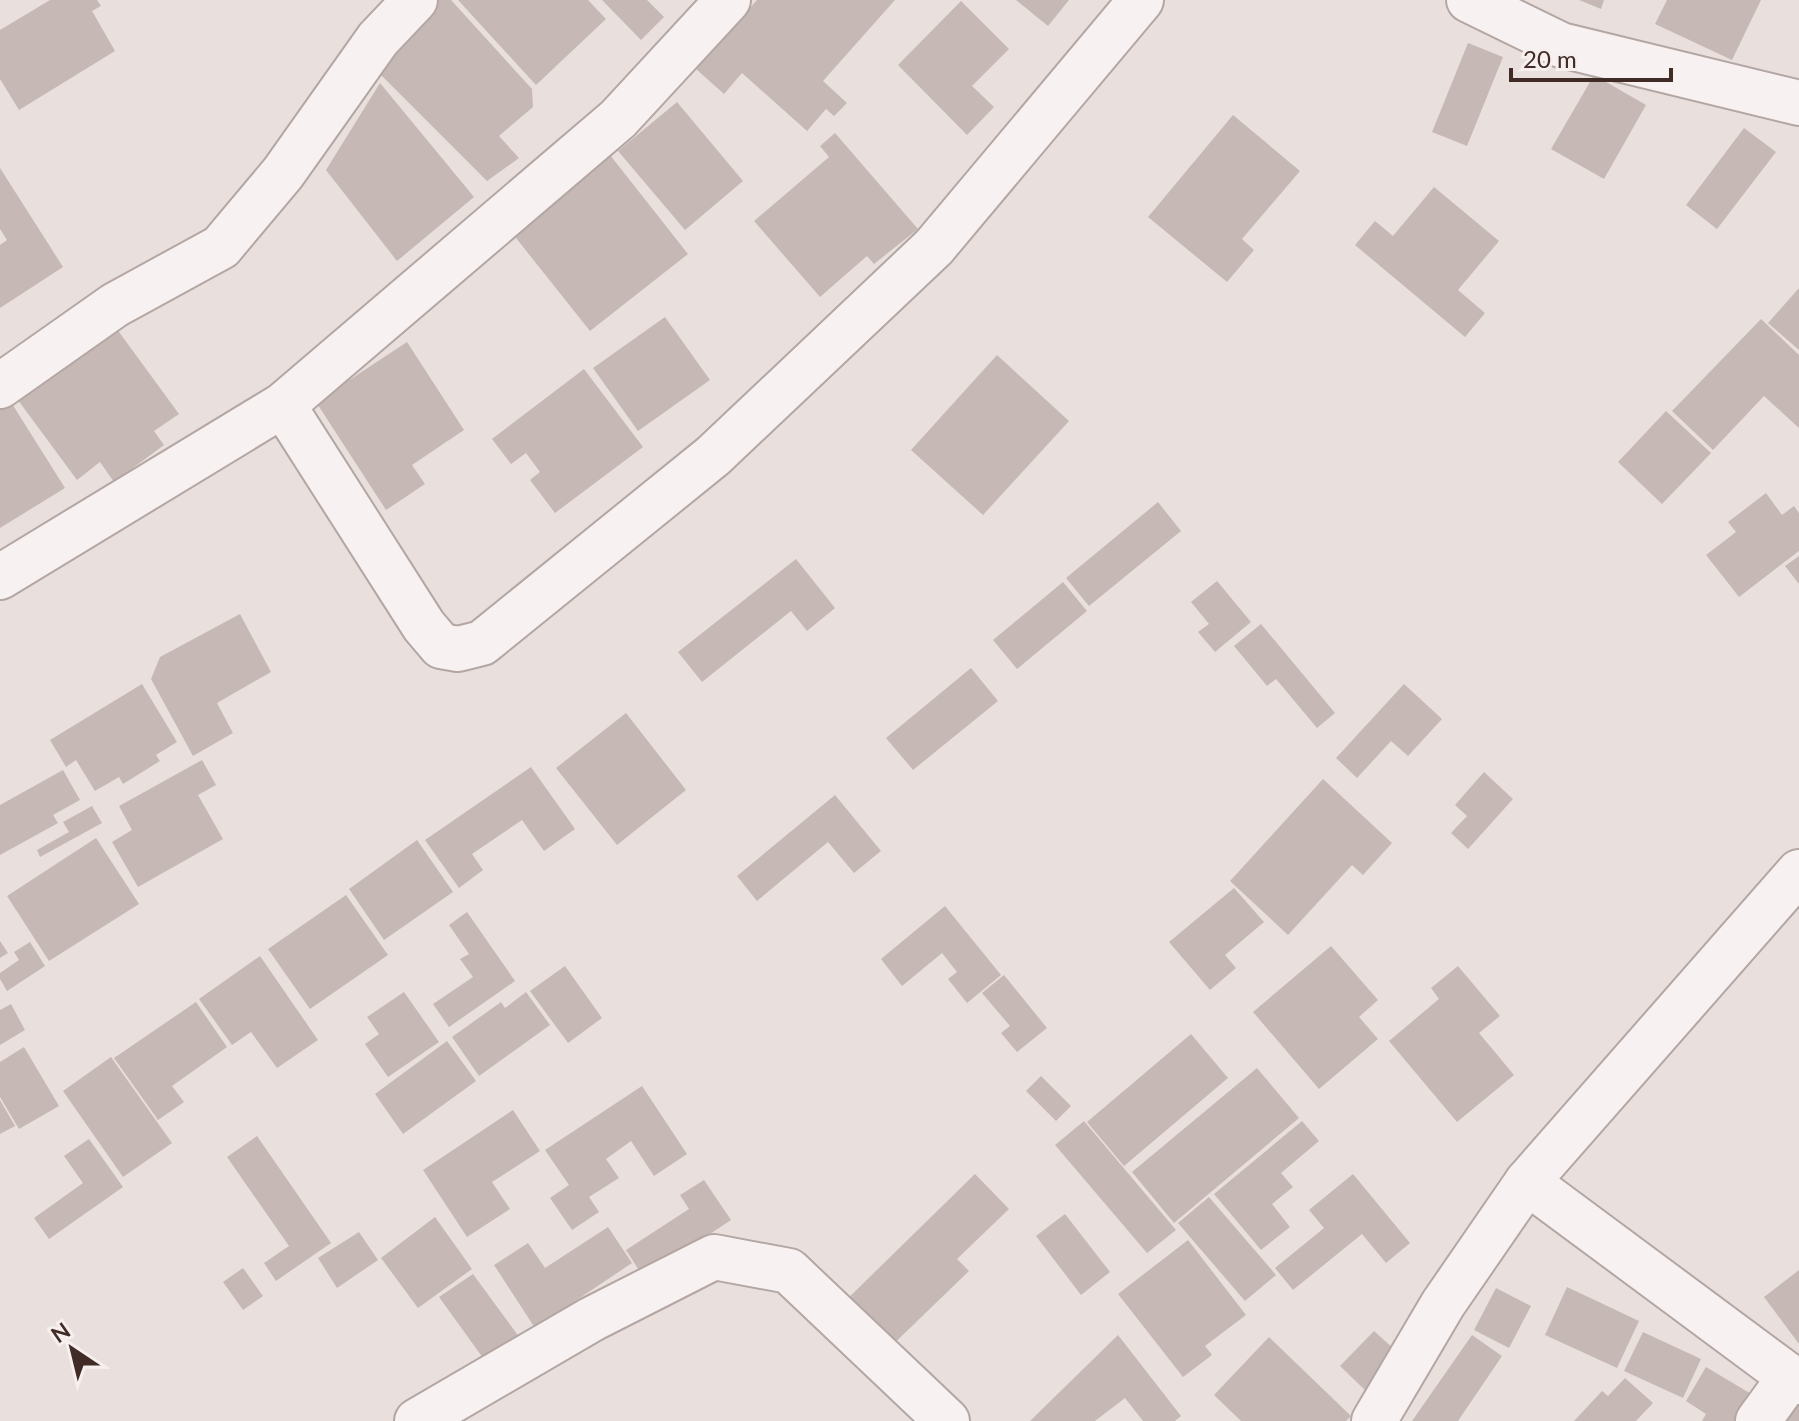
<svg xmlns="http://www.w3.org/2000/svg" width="1799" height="1421" viewBox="0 0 1799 1421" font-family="Lato,sans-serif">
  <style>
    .building { fill: #c6b8b5 }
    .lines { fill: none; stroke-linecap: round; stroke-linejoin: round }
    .street-casing { stroke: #b3a6a3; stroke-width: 48 }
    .street { stroke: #f7f2f1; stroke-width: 44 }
  </style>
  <rect width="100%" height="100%" fill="#e9e0de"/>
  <g class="building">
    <polygon points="50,0 97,0 101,6 92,11 115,51 19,110 0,79 0,30"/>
    <polygon points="437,0 451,0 532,89 533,107 499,136 519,158 487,181 376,70 385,44"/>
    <polygon points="458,0 588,0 606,19 536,85"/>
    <polygon points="602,0 647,0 664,17 641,40"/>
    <polygon points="757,0 895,0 823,81 847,103 834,116 826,109 807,131 742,73 724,94 696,69"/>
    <polygon points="1016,0 1069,0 1048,26"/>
    <polygon points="1579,0 1604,0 1601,9"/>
    <polygon points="1667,0 1761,0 1732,60 1655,24"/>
    <polygon points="961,1 1009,49 972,86 994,107 967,135 898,65"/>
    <polygon points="1468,43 1503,57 1467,146 1432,132"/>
    <polygon points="1594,75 1646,105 1604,179 1551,149"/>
    <polygon points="380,83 474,197 397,261 326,170"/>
    <polygon points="677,102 743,181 685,230 618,151"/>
    <polygon points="1233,115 1300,171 1242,239 1254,250 1227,282 1148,217"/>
    <polygon points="1744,128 1776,152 1717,229 1686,205"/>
    <polygon points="835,133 918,229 874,264 867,256 820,297 754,221 829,157 820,146"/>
    <polygon points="610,155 688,254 590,331 512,233"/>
    <polygon points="0,168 63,267 0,308 0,245 7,240 0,229"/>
    <polygon points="1434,187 1499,241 1458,290 1485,313 1465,337 1355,245 1375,221 1393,236"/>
    <polygon points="1799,288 1799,350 1768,323"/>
    <polygon points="665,317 710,380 638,431 593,368"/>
    <polygon points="1761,319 1799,355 1799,428 1764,396 1713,450 1672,411"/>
    <polygon points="111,321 179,414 154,431 164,445 114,482 100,462 77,480 12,392"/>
    <polygon points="407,342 464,430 412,465 425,484 386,510 316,402"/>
    <polygon points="997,355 1069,421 983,515 911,450"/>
    <polygon points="584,369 643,447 555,513 530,480 540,472 526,453 511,464 492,439"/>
    <polygon points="9,399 65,488 0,528 0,404"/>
    <polygon points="1666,411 1711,453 1662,504 1618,462"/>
    <polygon points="1766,493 1782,515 1794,506 1799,513 1799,551 1739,597 1706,555 1736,532 1728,522"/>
    <polygon points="1158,502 1181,531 1089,606 1066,578"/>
    <polygon points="1799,556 1799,584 1785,566"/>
    <polygon points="796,559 835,608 807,631 791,611 702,682 678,652"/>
    <polygon points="1217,581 1251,622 1215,652 1198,632 1209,624 1191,602"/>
    <polygon points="1063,582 1087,611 1017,669 993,640"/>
    <polygon points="240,614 271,672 217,703 233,733 193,756 151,679 160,657"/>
    <polygon points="1261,624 1335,713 1317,728 1276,679 1267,686 1234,646"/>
    <polygon points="971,668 998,701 913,770 886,738"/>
    <polygon points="142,684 177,742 156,755 160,761 123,784 119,777 95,791 76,760 66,767 50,740"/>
    <polygon points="1404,684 1442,719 1408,756 1391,741 1357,778 1336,758"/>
    <polygon points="626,713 686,790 617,845 556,768"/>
    <polygon points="202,760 216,785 198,795 223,839 138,887 112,842 132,830 119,806"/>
    <polygon points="531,767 575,829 544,851 522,820 472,854 483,870 459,888 425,840"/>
    <polygon points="63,770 80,800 53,815 58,823 0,855 0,805"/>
    <polygon points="1484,772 1513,799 1468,849 1451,833 1467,816 1455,805"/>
    <polygon points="1323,779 1392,843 1363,875 1352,865 1288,935 1230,881"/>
    <polygon points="835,795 881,851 854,873 828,842 757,901 737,876"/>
    <polygon points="92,806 102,823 40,857 37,850 69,832 63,822"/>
    <polygon points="96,838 139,904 49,961 7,896"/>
    <polygon points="417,840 453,892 384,940 349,889"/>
    <polygon points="1234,888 1264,922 1225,955 1236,968 1210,990 1169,942"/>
    <polygon points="346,895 388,955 310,1009 268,949"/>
    <polygon points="945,906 1001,975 967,1003 948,979 957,972 942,953 902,986 881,959"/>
    <polygon points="467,912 515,981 449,1027 433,1004 473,977 460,959 469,954 449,925"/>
    <polygon points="0,941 8,953 0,958"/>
    <polygon points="30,942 45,966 7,991 0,979 0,973 19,960 14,952"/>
    <polygon points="1331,946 1378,1000 1359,1017 1378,1039 1319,1089 1253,1012"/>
    <polygon points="260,956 318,1040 277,1068 251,1032 232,1045 199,999"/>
    <polygon points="565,966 602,1018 568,1043 530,991"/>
    <polygon points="1458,966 1500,1016 1479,1033 1514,1075 1457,1122 1389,1041 1439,999 1431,988"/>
    <polygon points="1004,975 1047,1028 1017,1052 1001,1033 1010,1026 982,993"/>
    <polygon points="404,992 439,1042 388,1077 365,1044 379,1034 367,1017"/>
    <polygon points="526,992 550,1025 479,1076 452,1037 501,1002 505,1008"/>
    <polygon points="196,1002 227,1047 172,1086 184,1102 158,1120 114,1058"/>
    <polygon points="11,1004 25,1030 0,1045 0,1010"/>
    <polygon points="1191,1034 1228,1078 1124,1166 1087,1122"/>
    <polygon points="447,1041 476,1081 403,1134 375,1094"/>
    <polygon points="24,1047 59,1106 19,1129 0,1097 0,1062"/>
    <polygon points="111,1057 172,1143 123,1177 63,1091"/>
    <polygon points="1257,1068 1299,1118 1174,1223 1132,1172"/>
    <polygon points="1041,1076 1071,1106 1056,1121 1026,1091"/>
    <polygon points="642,1086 687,1154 654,1176 631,1141 606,1159 619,1178 589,1197 599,1212 572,1230 550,1198 569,1185 545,1150"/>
    <polygon points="0,1100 15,1126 0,1134"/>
    <polygon points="513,1110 540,1151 492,1182 510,1209 467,1237 423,1170"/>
    <polygon points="1084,1121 1176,1230 1147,1253 1055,1145"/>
    <polygon points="1302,1121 1319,1141 1281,1173 1293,1187 1272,1204 1290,1227 1261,1250 1214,1194"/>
    <polygon points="257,1136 331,1243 276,1281 264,1263 289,1246 227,1157"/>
    <polygon points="89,1139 123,1187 49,1239 34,1218 83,1183 64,1156"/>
    <polygon points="975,1174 1009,1209 957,1259 969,1271 881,1356 836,1310"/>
    <polygon points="1353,1174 1410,1243 1386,1263 1362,1234 1293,1290 1275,1268 1324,1228 1309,1210"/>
    <polygon points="704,1180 731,1220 644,1278 626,1250 689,1209 680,1195"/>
    <polygon points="1209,1197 1276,1275 1245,1301 1178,1223"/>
    <polygon points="1065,1214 1110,1272 1081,1295 1036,1236"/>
    <polygon points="435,1217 472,1269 418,1308 381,1258"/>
    <polygon points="608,1227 632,1263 535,1328 494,1265 528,1243 545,1268"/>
    <polygon points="359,1232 378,1260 337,1288 318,1258"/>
    <polygon points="1188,1240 1246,1315 1205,1346 1212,1355 1183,1377 1118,1294"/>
    <polygon points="243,1268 263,1296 243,1310 223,1282"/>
    <polygon points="1799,1270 1799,1344 1764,1297"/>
    <polygon points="473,1274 525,1345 491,1369 439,1297"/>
    <polygon points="1567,1287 1639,1321 1617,1368 1545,1335"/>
    <polygon points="1496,1288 1531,1306 1509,1348 1474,1330"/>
    <polygon points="1374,1331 1404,1358 1369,1394 1340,1366"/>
    <polygon points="1643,1332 1701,1359 1683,1398 1624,1371"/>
    <polygon points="1118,1335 1181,1416 1175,1421 1143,1421 1125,1398 1095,1421 1030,1421"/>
    <polygon points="1472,1335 1502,1356 1458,1421 1412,1421"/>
    <polygon points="1269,1337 1351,1416 1346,1421 1241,1421 1214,1395"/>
    <polygon points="1706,1367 1758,1398 1745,1421 1702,1421 1706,1414 1686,1401"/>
    <polygon points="1625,1378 1653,1403 1636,1421 1574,1421 1602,1391 1608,1396"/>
    <polygon points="1799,1404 1799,1421 1786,1421"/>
  </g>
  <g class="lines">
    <g class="street-casing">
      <g id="street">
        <polyline points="1469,0 1561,45 1799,103"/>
        <polyline points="0,386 115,305 221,247 283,173 378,39 415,0"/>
        <polyline points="283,405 424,626 441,646 458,649 482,643 713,456 934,247 1141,0"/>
        <polyline points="0,577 283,405 618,119 728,0"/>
        <polyline points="1527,1182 1790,1377 1799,1382"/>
        <polyline points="417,1421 592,1319 714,1257 789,1271 947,1421"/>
        <polyline points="1374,1421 1443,1304 1527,1182 1799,872"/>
        <polyline points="1758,1421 1790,1377"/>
      </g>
    </g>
    <use href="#street" class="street"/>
  </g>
  <g transform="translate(72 1349) rotate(325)" stroke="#f6efee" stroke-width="6" paint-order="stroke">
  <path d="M0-6L14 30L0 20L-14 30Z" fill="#412b26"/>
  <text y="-12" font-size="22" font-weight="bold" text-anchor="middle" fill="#412b26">N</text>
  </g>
  <path d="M1511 68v12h160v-12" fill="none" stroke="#412b26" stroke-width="4"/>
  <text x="1523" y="68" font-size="24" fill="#412b26" stroke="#f6efee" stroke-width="6" paint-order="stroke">20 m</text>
</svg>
